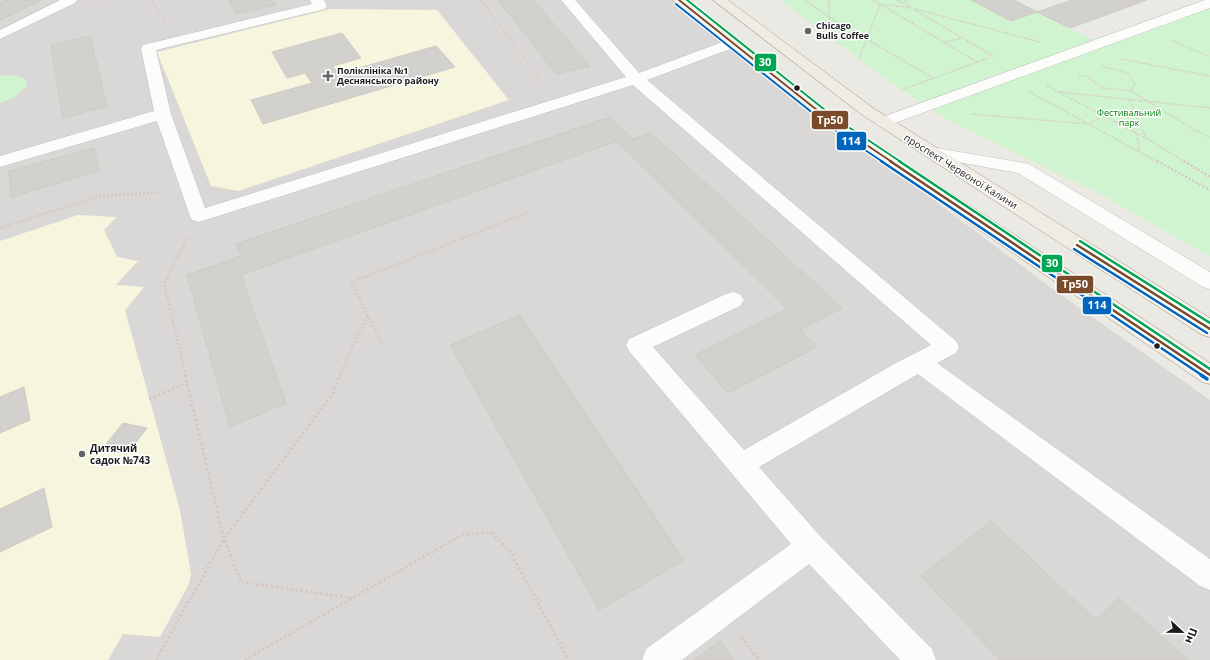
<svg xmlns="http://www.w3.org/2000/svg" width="1210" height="660" viewBox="0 0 1210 660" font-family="'Open Sans',sans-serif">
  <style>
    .residential { fill: #dad8d6 }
    .education { fill: #f6f5de }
    .park { fill: #d0f4cf }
    .building { fill: #d3d1cd; stroke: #cecac5 }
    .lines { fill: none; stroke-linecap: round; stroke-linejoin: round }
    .minor-casing { stroke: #c3c2c0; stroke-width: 1 }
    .major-casing { stroke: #a19681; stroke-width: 1 }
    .path-far2 { stroke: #d7c7c3; stroke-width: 1.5; stroke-dasharray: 1.5 1.5; stroke-linecap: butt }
    .path-far1 { stroke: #d7c7c3; stroke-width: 2.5; stroke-dasharray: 2 2; stroke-linecap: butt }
    .path { stroke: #d7c7c3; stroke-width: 3; stroke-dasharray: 2.5 2.5; stroke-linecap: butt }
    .minor { fill: #fcfcfb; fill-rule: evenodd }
    .major { fill: #f0ebe3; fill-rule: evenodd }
    .bus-1-far1-casing { stroke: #fff; stroke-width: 4 }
    .bus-1-casing { stroke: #fff; stroke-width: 5 }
    .bus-2-far2-casing { stroke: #fff; stroke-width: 4 }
    .bus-2-far1-casing { stroke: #fff; stroke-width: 5 }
    .bus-2-casing { stroke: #fff; stroke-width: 6 }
    .bus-3-far1-casing { stroke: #fff; stroke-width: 4 }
    .bus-3-casing { stroke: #fff; stroke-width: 5 }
    .bus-1-far1 { stroke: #7a4b2a; stroke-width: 2 }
    .bus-1 { stroke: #7a4b2a; stroke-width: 2.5 }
    .bus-2-far2 { stroke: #0065bd; stroke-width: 2 }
    .bus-2-far1 { stroke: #0065bd; stroke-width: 2.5 }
    .bus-2 { stroke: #0065bd; stroke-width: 3.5 }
    .bus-3-far1 { stroke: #00a651; stroke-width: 2 }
    .bus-3 { stroke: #00a651; stroke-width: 2.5 }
    .poi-dot { fill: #646462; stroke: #fff; stroke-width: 1.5 }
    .bus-dot { fill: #1c1c1c; stroke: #fff; stroke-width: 1.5 }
    .labels { text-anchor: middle; stroke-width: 3; stroke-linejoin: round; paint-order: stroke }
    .far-poi-label { font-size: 9px; font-weight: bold; fill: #1c1c1c; stroke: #fff; text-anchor: start }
    .far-park-label { font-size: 9px; fill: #04810d; stroke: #fff }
    .street-label { font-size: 10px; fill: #1c1c1c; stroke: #fff }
    .poi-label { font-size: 10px; font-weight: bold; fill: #1c1c1c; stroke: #fff; text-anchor: start }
    .line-badge { stroke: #fff; stroke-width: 1.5 }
    .badge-label { font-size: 11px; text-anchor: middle; font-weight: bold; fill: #fff }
  </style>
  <rect width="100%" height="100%" fill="#ebe9e4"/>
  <polygon class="residential" points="0,0 669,0 687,16 1050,287 1210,400 1210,660 0,660"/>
  <g class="education">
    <polygon points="330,9 437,10 509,100 238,191 211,186 157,52"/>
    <polygon points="78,215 117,217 104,230 117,257 138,261 116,285 144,287 125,310 180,510 191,574 189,584 160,637 123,634 108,660 0,660 0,241"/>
  </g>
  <g class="park">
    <polygon points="780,0 971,0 1011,21 1037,12 1099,43 1210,3 1210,257 1102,195 950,121 891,83"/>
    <polygon points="8,75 17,76 24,78 27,82 26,86 15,97 0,103 0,76"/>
  </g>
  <g class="building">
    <polygon points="6,0 41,0 0,20 0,3"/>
    <polygon points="229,0 272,0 276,5 236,14"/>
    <polygon points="498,0 533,0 590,66 556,74"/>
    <polygon points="971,0 1014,0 1037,12 1011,21"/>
    <polygon points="1072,0 1147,0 1070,28 1037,12"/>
    <polygon points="342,33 361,58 333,66 338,74 436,46 455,67 263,124 251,100 312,83 305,73 287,78 272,52"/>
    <polygon points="90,36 107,106 63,118 51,45"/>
    <polygon points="606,113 633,139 651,133 842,308 800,330 817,347 728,393 695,355 787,309 617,141 241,275 286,403 230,427 187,275 241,256 236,244 610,117"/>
    <polygon points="94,148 99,171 11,197 9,171"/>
    <polygon points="520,315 684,560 599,610 450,345"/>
    <polygon points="24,387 30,420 0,433 0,397"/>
    <polygon points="123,423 147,428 127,454 102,449"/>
    <polygon points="44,488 52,527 0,552 0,509"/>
    <polygon points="991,521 1096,620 1119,598 1188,660 1000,660 921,576"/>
    <polygon points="720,641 734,660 694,660"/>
  </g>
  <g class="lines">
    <g class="minor-casing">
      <g id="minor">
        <polygon points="60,0 77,0 75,3 0,39 0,30"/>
        <polygon points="310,0 324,0 327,6 325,9 156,50 171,114 205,208 626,77 561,0 575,0 639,73 728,40 733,39 738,40 740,43 738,46 647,80 956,341 959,347 956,353 937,363 1210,559 1210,590 1200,586 918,374 759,467 821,537 932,649 936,660 900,660 809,564 682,660 642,660 646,649 791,544 629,351 626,345 629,339 726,294 733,292 740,294 744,300 740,306 653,347 744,450 896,363 931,345 633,85 199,222 192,220 190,216 157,121 0,167 0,156 154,111 141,48 143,45 312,4"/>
        <polygon points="1205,0 1210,0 1210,8 889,125 883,127 877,125 875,122 877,119"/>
        <polygon points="931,147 1029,164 1210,272 1210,289 1203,287 1018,173 925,156 922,152 925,148"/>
      </g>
    </g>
    <g class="major-casing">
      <g id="major">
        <polygon points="672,0 687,0 838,119 1210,363 1210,384 1202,382 826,125"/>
        <polygon points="713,0 728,0 873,108 1210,318 1210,337 1202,335 861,114"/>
      </g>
    </g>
    <g class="path-far2">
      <polyline points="152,0 166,23"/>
      <polyline points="481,0 544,85"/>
      <polyline points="805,0 829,17 933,78"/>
      <polyline points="829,0 829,36"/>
      <polyline points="873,0 979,63"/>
      <polyline points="897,0 909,7"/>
      <polyline points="905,0 910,6"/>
      <polyline points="92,5 101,0"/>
      <polyline points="915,10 995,57"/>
      <polyline points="1172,40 1210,57"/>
      <polyline points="944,42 962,38"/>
      <polyline points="859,59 880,4 911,8 1040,42"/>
      <polyline points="1121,59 1210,76"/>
      <polyline points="1102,66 1128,73 1135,84 1130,91"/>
      <polyline points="1079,75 1086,76 1103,88 1131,91 1193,129 1210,137"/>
      <polyline points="1047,86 1146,138 1185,162"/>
      <polyline points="901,90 989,58"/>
      <polyline points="1030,92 1158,162"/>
      <polyline points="1060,92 1210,108"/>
      <polyline points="1129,99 1146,138"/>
      <polyline points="971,114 1088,124 1103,116"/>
      <polyline points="1137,134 1139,150"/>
    </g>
    <g class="path-far1">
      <polyline points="1157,161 1210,190"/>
      <polyline points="1184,161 1210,177"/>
      <polyline points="0,228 100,196 164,192"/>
      <polyline points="382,345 352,282 529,212"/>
      <polyline points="186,376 164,284 188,237"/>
      <polyline points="340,376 352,347 368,315"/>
    </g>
    <g class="path">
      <polyline points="185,375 224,539 241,582 352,598"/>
      <polyline points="149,399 187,383"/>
      <polyline points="741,637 759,660"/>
      <polyline points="156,660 224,539 333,393 340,375"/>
      <polyline points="245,660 462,535 491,532 511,553 569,660"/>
    </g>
    <use href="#minor" class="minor"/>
    <use href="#major" class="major"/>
    <g class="bus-1-far1-casing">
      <polyline id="bus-1-far1" points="679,0 832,122 892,162"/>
    </g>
    <g class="bus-1-casing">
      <g id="bus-1">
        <polyline points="890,161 1210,375"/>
        <polyline points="1077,245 1210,329"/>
      </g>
    </g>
    <g class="bus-2-far2-casing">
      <polyline id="bus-2-far2" points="676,4 829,126 883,162"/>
    </g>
    <g class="bus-2-far1-casing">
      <g id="bus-2-far1">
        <polyline points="881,161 1203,376"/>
        <polyline points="1074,249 1207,333"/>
      </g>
    </g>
    <g class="bus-2-casing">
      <polyline id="bus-2" points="1201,375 1207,379"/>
    </g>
    <g class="bus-3-far1-casing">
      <polyline id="bus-3-far1" points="687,0 835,118 901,162"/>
    </g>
    <g class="bus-3-casing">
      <g id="bus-3">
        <polyline points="899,161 1210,369"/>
        <polyline points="1080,241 1210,323"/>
      </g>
    </g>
    <use href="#bus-1-far1" class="bus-1-far1"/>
    <use href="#bus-1" class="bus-1"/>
    <use href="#bus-2-far2" class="bus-2-far2"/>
    <use href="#bus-2-far1" class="bus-2-far1"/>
    <use href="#bus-2" class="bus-2"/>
    <use href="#bus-3-far1" class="bus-3-far1"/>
    <use href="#bus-3" class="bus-3"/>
  </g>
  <g class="poi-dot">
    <circle cx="808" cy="31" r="4"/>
    <path d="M326 70h4v4h4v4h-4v4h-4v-4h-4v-4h4z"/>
    <circle cx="82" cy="454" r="4"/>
  </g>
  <g class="bus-dot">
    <circle cx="797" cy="88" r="3.5"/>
    <circle cx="1157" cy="346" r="3.5"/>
  </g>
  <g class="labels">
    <g class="far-poi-label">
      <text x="816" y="29">Chicago<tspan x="816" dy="10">Bulls Coffee</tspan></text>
      <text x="337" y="74">Поліклініка №1<tspan x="337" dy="10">Деснянського району</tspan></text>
    </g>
    <g class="far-park-label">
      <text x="1129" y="116">Фестивальний<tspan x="1129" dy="10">парк</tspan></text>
    </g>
    <g class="street-label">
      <text transform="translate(961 171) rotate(32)" y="4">проспект Червоної Калини</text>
    </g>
    <g class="poi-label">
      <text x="90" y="452">Дитячий<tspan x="90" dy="12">садок №743</tspan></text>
    </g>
  </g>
  <g class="line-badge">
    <rect x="754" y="53" width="23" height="19" rx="4" fill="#00a651"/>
    <rect x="811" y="110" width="38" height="20" rx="4" fill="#7a4b2a"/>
    <rect x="836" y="131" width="31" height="20" rx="4" fill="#0065bd"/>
    <rect x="1041" y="254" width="22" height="19" rx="4" fill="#00a651"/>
    <rect x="1056" y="275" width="38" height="19" rx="4" fill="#7a4b2a"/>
    <rect x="1082" y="296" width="30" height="19" rx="4" fill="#0065bd"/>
  </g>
  <g class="badge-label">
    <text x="765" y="66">30</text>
    <text x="830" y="124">Тр50</text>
    <text x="851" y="145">114</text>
    <text x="1052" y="267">30</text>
    <text x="1075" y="288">Тр50</text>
    <text x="1097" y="309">114</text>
  </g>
  <g transform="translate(1182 632) rotate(112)" stroke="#ffffff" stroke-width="3" paint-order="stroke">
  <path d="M0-3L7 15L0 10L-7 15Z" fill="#1c1c1c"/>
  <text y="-6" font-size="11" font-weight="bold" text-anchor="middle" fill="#1c1c1c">Пн</text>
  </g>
</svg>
